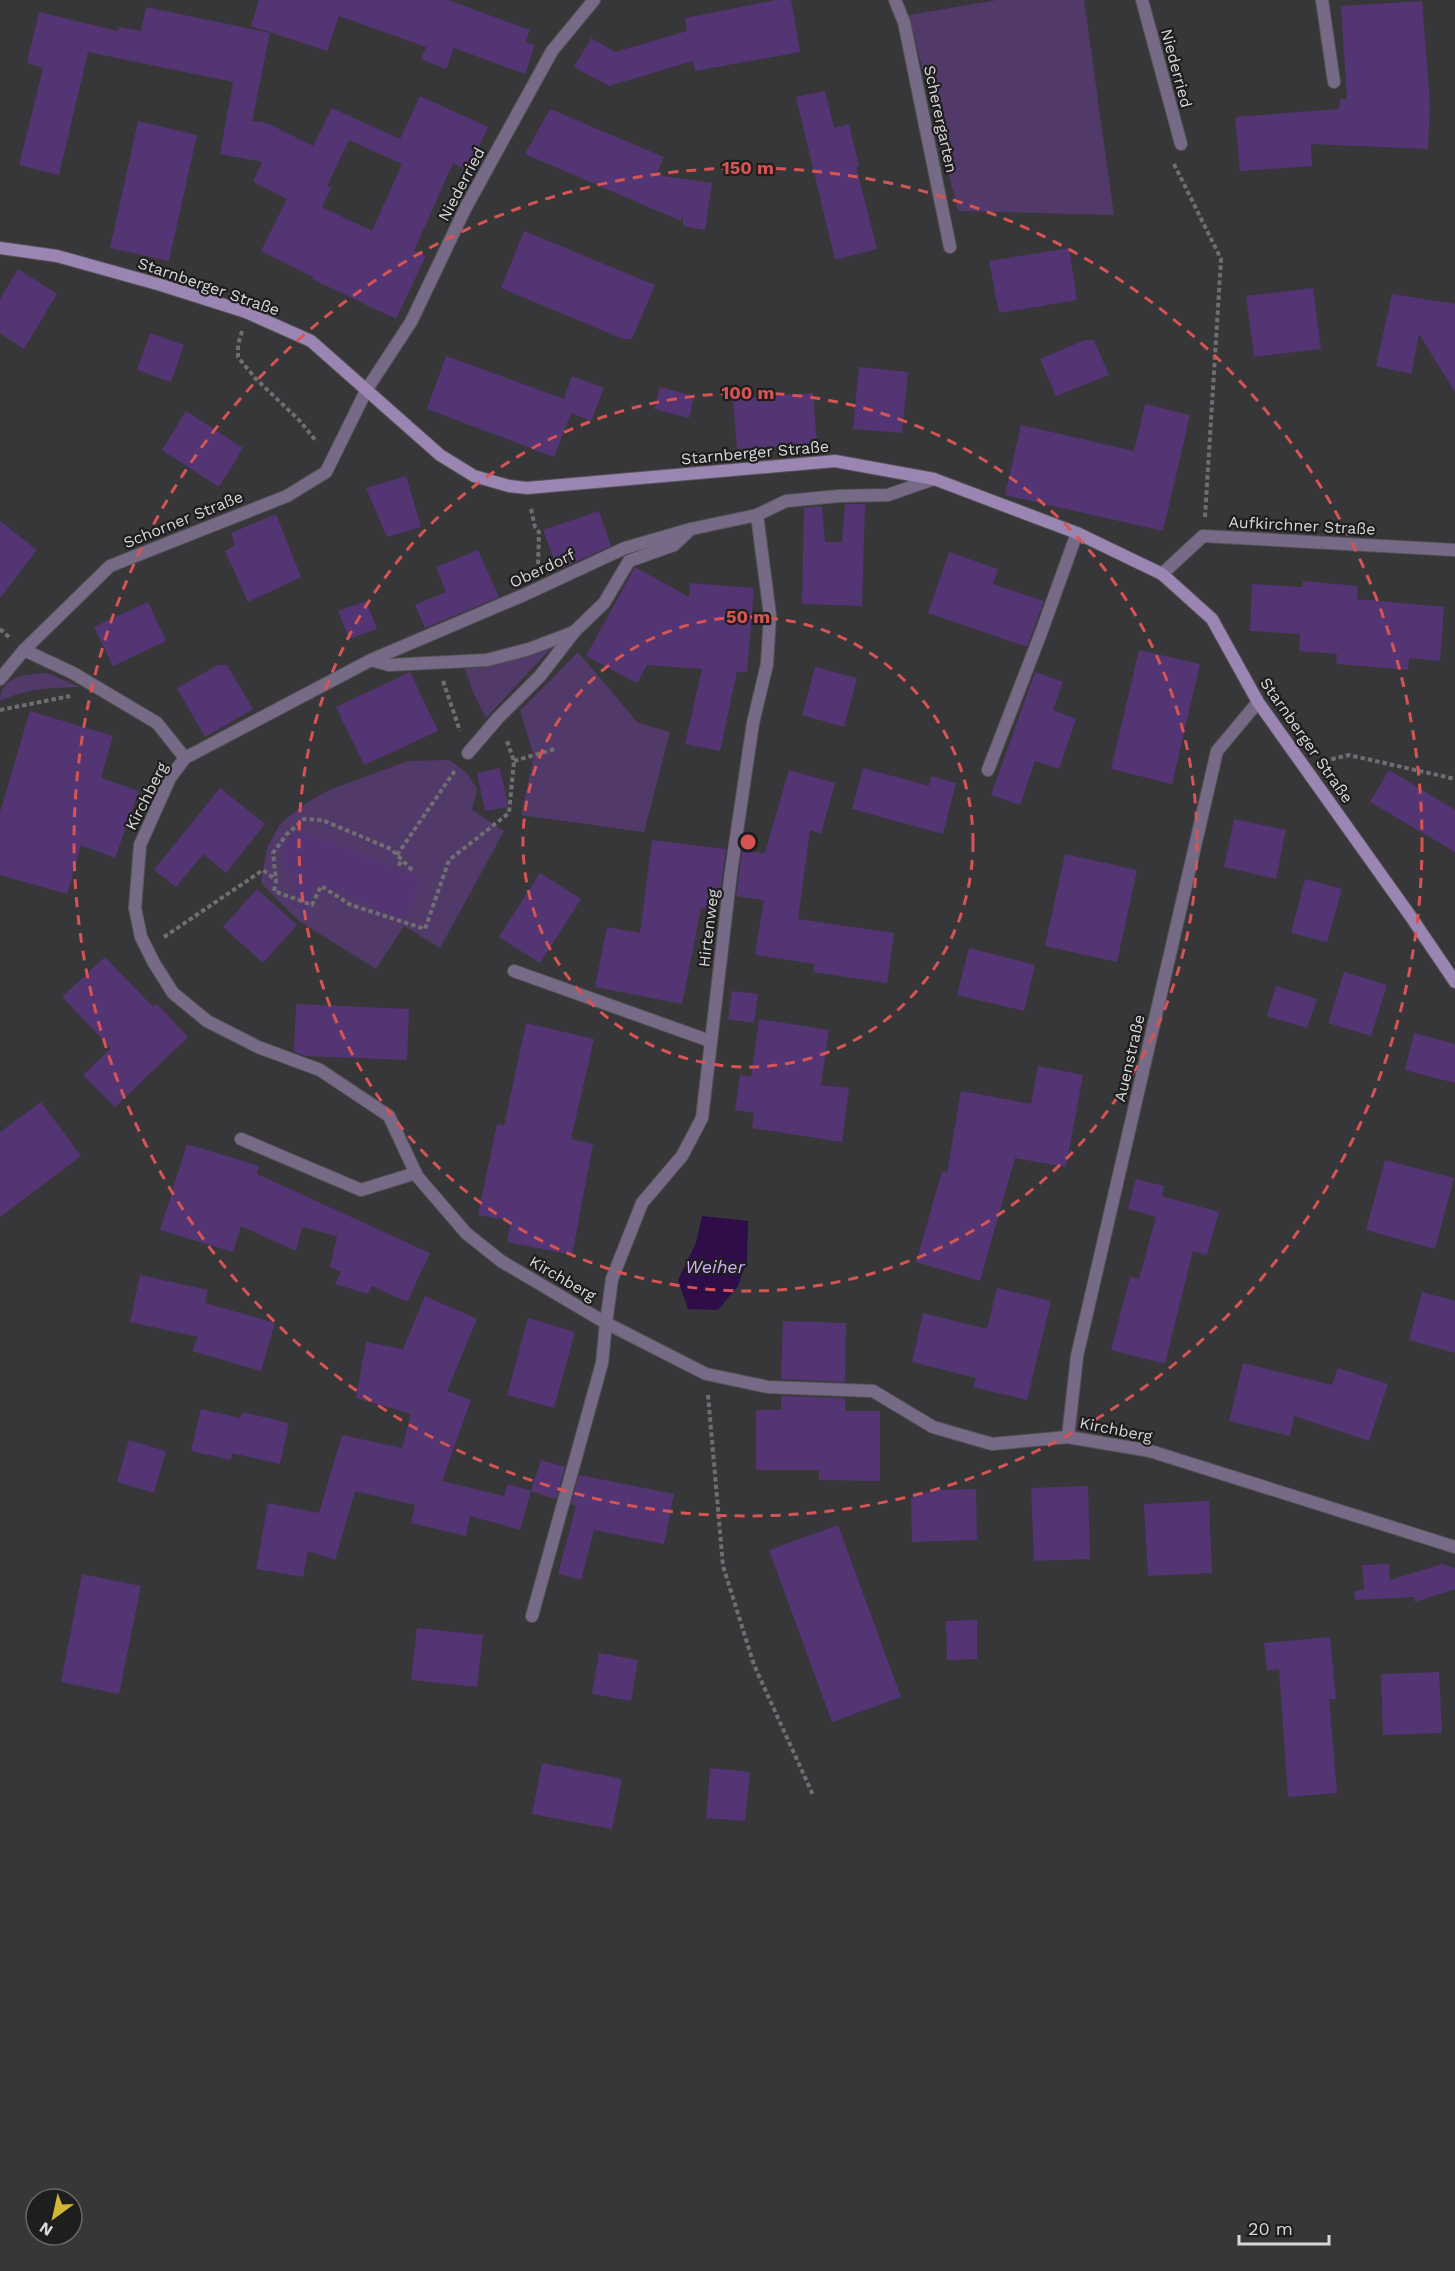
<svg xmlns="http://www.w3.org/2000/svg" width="1455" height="2271" viewBox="0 0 1455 2271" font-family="'Work Sans',sans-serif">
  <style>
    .green { fill: #513a6a }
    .water { fill: #2e0d48 }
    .building { fill: #543573; fill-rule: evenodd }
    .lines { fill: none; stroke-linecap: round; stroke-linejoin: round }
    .service-casing { stroke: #545356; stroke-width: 14 }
    .minor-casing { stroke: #545356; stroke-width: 14 }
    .secondary-casing { stroke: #545356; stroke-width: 14 }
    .path { stroke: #6f6e71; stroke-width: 4; stroke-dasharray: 4.5 3; stroke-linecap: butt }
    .service { stroke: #776a87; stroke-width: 12 }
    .minor { stroke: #776a87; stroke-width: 12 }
    .secondary { stroke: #9b86b3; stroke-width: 12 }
    .ring { fill: none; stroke: #d65454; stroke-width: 3; stroke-dasharray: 10 8 }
    .labels { text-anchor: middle; stroke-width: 4.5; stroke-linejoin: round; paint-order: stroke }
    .street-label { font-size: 16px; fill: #d8d7d9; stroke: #1f1e1f }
    .water-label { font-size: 18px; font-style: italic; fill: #d2b0f9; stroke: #1f1e1f }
    .centre { fill: #d65454; stroke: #1f1e1f; stroke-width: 3 }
    .ring-label { font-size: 18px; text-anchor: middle; font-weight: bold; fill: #d65454; stroke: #1f1e1f; stroke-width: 4.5; stroke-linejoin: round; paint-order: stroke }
  </style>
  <rect width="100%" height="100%" fill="#373639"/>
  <g class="green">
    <polygon points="997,0 1084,0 1114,215 958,211 909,15"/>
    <polygon points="553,646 486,718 473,692 464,667 483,668"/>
    <polygon points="578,652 638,723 670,732 644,832 521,815 534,756 520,711"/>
    <path d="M 47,673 L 80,687 C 50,688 28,688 0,701 C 0,675 28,674 47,673 Z"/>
    <polygon points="449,760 467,773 477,789 472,810 504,831 440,948 404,926 376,969 299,921 261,883 267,848 280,824 303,805 329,790 408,761"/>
  </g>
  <polygon class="water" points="702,1216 748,1221 747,1260 738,1286 718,1310 688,1309 678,1280 696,1243"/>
  <g class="building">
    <polygon points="259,0 448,0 530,30 525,42 535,45 525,74 454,48 446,69 421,59 426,47 339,16 327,51 251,26"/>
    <polygon points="776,0 791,0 800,52 695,71 693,61 609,86 574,67 591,38 615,52 687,31 685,18"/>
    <polygon points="1422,1 1430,103 1428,149 1311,144 1312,166 1240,171 1235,117 1339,109 1340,99 1347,99 1341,6"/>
    <path d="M 146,7 L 270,33 L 252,121 L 267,123 L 313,146 L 332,108 L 400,139 L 420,96 L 488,127 L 468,170 L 453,163 L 414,251 L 426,256 L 396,319 L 312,279 L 313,277 L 261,251 L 287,199 L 253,182 L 262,162 L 220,154 L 233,82 L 88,52 L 59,175 L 19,165 L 43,68 L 27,63 L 39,12 L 118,31 L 119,27 L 141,31 ZM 349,140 L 402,164 L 372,231 L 322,207 L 331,188 L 327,186 Z"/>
    <polygon points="825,91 834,128 849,124 859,166 856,167 877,249 835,260 796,97"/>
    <polygon points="550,109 664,157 656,175 712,183 705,230 683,226 683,216 681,221 525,154"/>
    <polygon points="138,121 197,135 169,261 110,248"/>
    <polygon points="524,231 655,285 632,339 623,339 501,288"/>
    <polygon points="1069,248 1077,300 999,313 989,261"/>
    <polygon points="18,269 57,294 24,349 0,333 0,299"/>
    <polygon points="1313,288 1321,349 1254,357 1246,296"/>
    <polygon points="1392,294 1455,304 1455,392 1419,334 1411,374 1376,366"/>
    <polygon points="150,333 184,345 171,382 137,370"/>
    <polygon points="1085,340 1094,340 1109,375 1056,396 1040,359"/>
    <polygon points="446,356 564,399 572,376 604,388 591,421 571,413 554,457 427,409"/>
    <polygon points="859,367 908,372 902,433 853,429"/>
    <polygon points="660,387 694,396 689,418 654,409"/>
    <polygon points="813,393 817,444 737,450 733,399"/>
    <polygon points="1145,404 1190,415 1163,531 1005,495 1021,425 1134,451"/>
    <polygon points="186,411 243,448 219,487 162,450"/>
    <polygon points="406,476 421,527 387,537 366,488"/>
    <polygon points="845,504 865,504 862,606 802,604 804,508 822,506 825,542 842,542"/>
    <polygon points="599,511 611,546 558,570 543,530"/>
    <polygon points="276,514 301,577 248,602 225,551 235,545 231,533"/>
    <polygon points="0,521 37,550 0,598"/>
    <polygon points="478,550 499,597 425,628 415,605 446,592 436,567"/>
    <polygon points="949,552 998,569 993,584 1044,601 1027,647 928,613"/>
    <polygon points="635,567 689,597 690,583 754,588 747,672 737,672 720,751 685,744 702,669 647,665 637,683 586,656"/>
    <polygon points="1303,581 1358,586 1357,599 1444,607 1440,661 1409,658 1408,670 1336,664 1337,654 1299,651 1300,634 1250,631 1252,584 1303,587"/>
    <polygon points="366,601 377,629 349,639 338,611"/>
    <polygon points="148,602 166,641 113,666 94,627"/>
    <polygon points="1139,650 1200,664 1172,784 1111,769"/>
    <polygon points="218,665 227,665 253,709 205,737 177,688"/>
    <polygon points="815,667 857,678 844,727 802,715"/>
    <polygon points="410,672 438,731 364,765 336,707"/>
    <polygon points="1035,672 1063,682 1053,710 1076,719 1059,769 1035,761 1020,805 991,795"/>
    <polygon points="30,711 113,736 101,778 139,791 115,858 81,845 67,894 0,875 0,812"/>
    <polygon points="500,768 508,807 485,811 477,773"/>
    <polygon points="863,768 929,786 931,776 956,783 943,834 852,809"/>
    <polygon points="789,770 835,783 821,834 810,830 798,919 894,933 887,983 813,972 815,964 755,955 764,900 736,896 742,851 765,853"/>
    <polygon points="1389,770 1455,810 1455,852 1370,802"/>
    <polygon points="220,788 265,824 226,873 203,854 176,887 154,870"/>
    <polygon points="1234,819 1286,830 1276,879 1224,867"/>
    <polygon points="307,833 422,879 405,920 317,884 304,917 280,845 295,834"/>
    <polygon points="652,840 726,849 720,894 717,893 715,910 701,908 682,1004 595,987 607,927 640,933"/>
    <polygon points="1065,854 1137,870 1117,962 1045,946"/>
    <polygon points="540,873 581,899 540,963 499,937"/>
    <polygon points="1305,879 1342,889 1327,942 1291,933"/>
    <polygon points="257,889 297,925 263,963 223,927"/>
    <polygon points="969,948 1035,965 1024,1011 957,995"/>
    <polygon points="105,957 153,1007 157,1004 188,1037 115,1107 83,1075 111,1048 62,997"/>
    <polygon points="1344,972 1387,985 1371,1036 1328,1023"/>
    <polygon points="1276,986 1317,999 1307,1028 1267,1016"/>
    <polygon points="732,991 758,994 754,1023 728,1019"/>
    <polygon points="296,1004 409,1009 407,1060 306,1056 294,1052"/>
    <polygon points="759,1019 829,1030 821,1085 849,1088 842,1142 752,1128 754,1113 735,1110 740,1075 751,1077"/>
    <polygon points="526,1023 594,1039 571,1139 593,1144 572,1255 507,1242 511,1221 478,1215 497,1124 504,1126"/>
    <polygon points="1414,1033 1455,1044 1455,1083 1405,1070"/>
    <polygon points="1038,1066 1083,1075 1066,1167 1015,1158 980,1281 916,1262 942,1171 947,1173 961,1091 1031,1104"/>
    <polygon points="41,1102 81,1156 0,1217 0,1132"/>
    <polygon points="187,1144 259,1166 257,1174 430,1253 407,1302 372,1286 368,1294 335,1284 341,1272 330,1267 337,1236 302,1227 296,1251 241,1226 233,1252 160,1230"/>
    <polygon points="1385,1160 1454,1178 1435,1249 1366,1230"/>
    <polygon points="1136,1179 1164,1186 1162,1196 1219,1212 1207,1255 1193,1251 1165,1364 1111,1350 1130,1277 1139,1279 1156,1217 1128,1209"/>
    <polygon points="140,1275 208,1290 205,1303 275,1323 261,1371 192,1351 198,1337 130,1322"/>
    <polygon points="997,1288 1051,1301 1027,1400 973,1387 976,1378 912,1362 923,1313 987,1329"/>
    <polygon points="1422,1292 1455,1301 1455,1353 1409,1340"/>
    <polygon points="425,1296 477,1319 447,1391 471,1400 442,1481 504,1496 508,1484 531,1491 520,1530 470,1516 466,1536 411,1523 415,1505 355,1491 335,1560 308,1551 303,1577 256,1569 268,1503 319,1513 342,1435 402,1448 411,1414 356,1398 366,1342 403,1349"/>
    <polygon points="528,1318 575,1332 554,1408 507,1395"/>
    <polygon points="783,1321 846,1323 845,1382 781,1379"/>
    <polygon points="1243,1363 1332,1385 1338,1368 1388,1384 1369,1441 1294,1416 1290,1436 1229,1421"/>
    <polygon points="781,1396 845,1398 845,1411 880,1411 880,1481 819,1480 819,1470 756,1470 756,1410 781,1410"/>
    <polygon points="201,1409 240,1418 242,1412 289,1423 280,1464 232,1453 231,1460 191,1451"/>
    <polygon points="129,1440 166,1451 154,1493 117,1482"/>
    <polygon points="541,1460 565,1467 556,1499 531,1491"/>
    <polygon points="579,1475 674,1494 664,1544 594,1530 581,1580 558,1574 576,1506 571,1504"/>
    <polygon points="1088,1486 1090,1559 1034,1561 1031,1488"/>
    <polygon points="976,1489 977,1540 912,1542 911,1498 933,1490"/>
    <polygon points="1209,1501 1212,1573 1148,1576 1144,1504"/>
    <polygon points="838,1525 901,1697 832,1722 769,1550"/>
    <polygon points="1389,1564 1390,1580 1442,1564 1455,1568 1455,1589 1415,1602 1414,1597 1355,1600 1354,1592 1364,1589 1362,1565"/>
    <polygon points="82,1574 141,1586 119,1694 61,1682"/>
    <polygon points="977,1620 977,1659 947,1660 946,1621"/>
    <polygon points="417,1628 483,1635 477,1687 411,1680"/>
    <polygon points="1330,1637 1336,1699 1329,1699 1337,1793 1288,1797 1279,1669 1267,1671 1264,1643"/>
    <polygon points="599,1653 638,1660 631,1701 592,1694"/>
    <polygon points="1439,1672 1442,1733 1383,1735 1381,1674"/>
    <polygon points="542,1763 622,1779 612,1829 532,1814"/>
    <polygon points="710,1768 750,1772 745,1821 706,1818"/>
  </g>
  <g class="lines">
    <g class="service-casing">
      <g id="service">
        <polyline points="1142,0 1181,144"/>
        <polyline points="1322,0 1334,82"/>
        <polyline points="371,660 389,665 487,660 529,649 574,632"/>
        <polyline points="468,753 498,718 540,676 575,631 604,603 629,561 674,545 691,529"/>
        <polyline points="988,770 1041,633 1077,533"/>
        <polyline points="514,971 710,1041"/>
        <polyline points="241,1139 361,1190 416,1173"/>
        <polyline points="532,1616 602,1363 606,1323"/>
      </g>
    </g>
    <g class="minor-casing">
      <g id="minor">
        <polyline points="895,0 904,22 950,247"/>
        <polyline points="934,479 888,495 839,496 786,501 757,515 691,529 625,548 526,594 371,660 185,758 170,778 140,845 135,908 141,937 154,963 173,993 207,1021 258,1047 320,1070 389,1116 417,1176 466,1233 501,1261 606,1323 706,1374 768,1387 873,1391 933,1427 992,1444 1068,1437 1150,1451 1455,1547"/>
        <polyline points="1162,574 1203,536 1455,550"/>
        <polyline points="24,650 73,673 157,723 185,758"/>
        <polyline points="0,679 24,650 110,566 287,496 326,472 367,389 411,322 466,207 552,51 594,0"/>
        <polyline points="606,1323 612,1279 642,1203 682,1156 702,1118 731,872 753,723 767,664 770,615 757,515"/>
        <polyline points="1068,1437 1077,1356 1217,751 1258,702"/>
      </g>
    </g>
    <g class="secondary-casing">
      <polyline id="secondary" points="0,248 57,256 161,285 246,312 311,341 440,455 474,476 509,486 527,488 835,461 934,479 1077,533 1162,574 1212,619 1258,702 1409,914 1455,982"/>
    </g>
    <g class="path">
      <polyline points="1174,164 1221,259 1205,517"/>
      <polyline points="242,331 238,345 238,357 256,379 299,420 317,442"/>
      <polyline points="531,509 535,527 539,532 538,566"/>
      <polyline points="0,629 9,637"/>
      <polyline points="443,681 460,731"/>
      <polyline points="0,710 70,696"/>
      <polyline points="514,761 555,749"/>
      <polyline points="1324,761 1349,755 1455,779"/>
      <polyline points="397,855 456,769"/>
      <polyline points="399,866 401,859"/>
      <polyline points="412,870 391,849 322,820 304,819 287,834 273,853 276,881 274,891 312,905 321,886 351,905 425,929 449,860 509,813 514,761 507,741"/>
      <polyline points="164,937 263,870 276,880"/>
      <polyline points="708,1395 723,1566 754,1665 813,1795"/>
    </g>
    <use href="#service" class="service"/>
    <use href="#minor" class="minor"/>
    <use href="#secondary" class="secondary"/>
  </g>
  <g class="ring">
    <circle cx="748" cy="842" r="225"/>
    <circle cx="748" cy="842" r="449"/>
    <circle cx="748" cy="842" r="674"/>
  </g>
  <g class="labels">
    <g class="street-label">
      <text transform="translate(1177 68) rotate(75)" y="6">Niederried</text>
      <text transform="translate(941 119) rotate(78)" y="6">Scherergarten</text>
      <text transform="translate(461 184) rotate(-62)" y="6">Niederried</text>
      <text transform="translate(209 286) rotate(19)" y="6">Starnberger Straße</text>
      <text transform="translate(755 452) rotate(-5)" y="6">Starnberger Straße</text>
      <text transform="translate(183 519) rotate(-22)" y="6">Schorner Straße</text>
      <text transform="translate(1302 525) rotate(3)" y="6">Aufkirchner Straße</text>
      <text transform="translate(542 568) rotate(-25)" y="6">Oberdorf</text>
      <text transform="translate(1307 740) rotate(55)" y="6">Starnberger Straße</text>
      <text transform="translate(146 796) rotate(-63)" y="6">Kirchberg</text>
      <text transform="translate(708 928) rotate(-83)" y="6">Hirtenweg</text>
      <text transform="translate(1129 1058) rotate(-77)" y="6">Auenstraße</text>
      <text transform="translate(563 1278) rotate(30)" y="6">Kirchberg</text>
      <text transform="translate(1116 1429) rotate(11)" y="6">Kirchberg</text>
    </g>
    <g class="water-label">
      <text x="715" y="1273">Weiher</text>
    </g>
  </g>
  <circle cx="748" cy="842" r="9" class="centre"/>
  <g class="ring-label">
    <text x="748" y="174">150 m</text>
    <text x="748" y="399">100 m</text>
    <text x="748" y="623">50 m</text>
  </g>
  <g transform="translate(54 2217) rotate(213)"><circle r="28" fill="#1f1e1f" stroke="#696869" stroke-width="1.5"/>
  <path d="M0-4.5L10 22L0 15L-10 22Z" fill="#d4b635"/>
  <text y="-9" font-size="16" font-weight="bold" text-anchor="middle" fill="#d8d7d9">N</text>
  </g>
  <path d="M1239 2235v9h90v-9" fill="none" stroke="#d8d7d9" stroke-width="3"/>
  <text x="1248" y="2235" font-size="18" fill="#d8d7d9" stroke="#1f1e1f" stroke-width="4.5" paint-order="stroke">20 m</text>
</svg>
